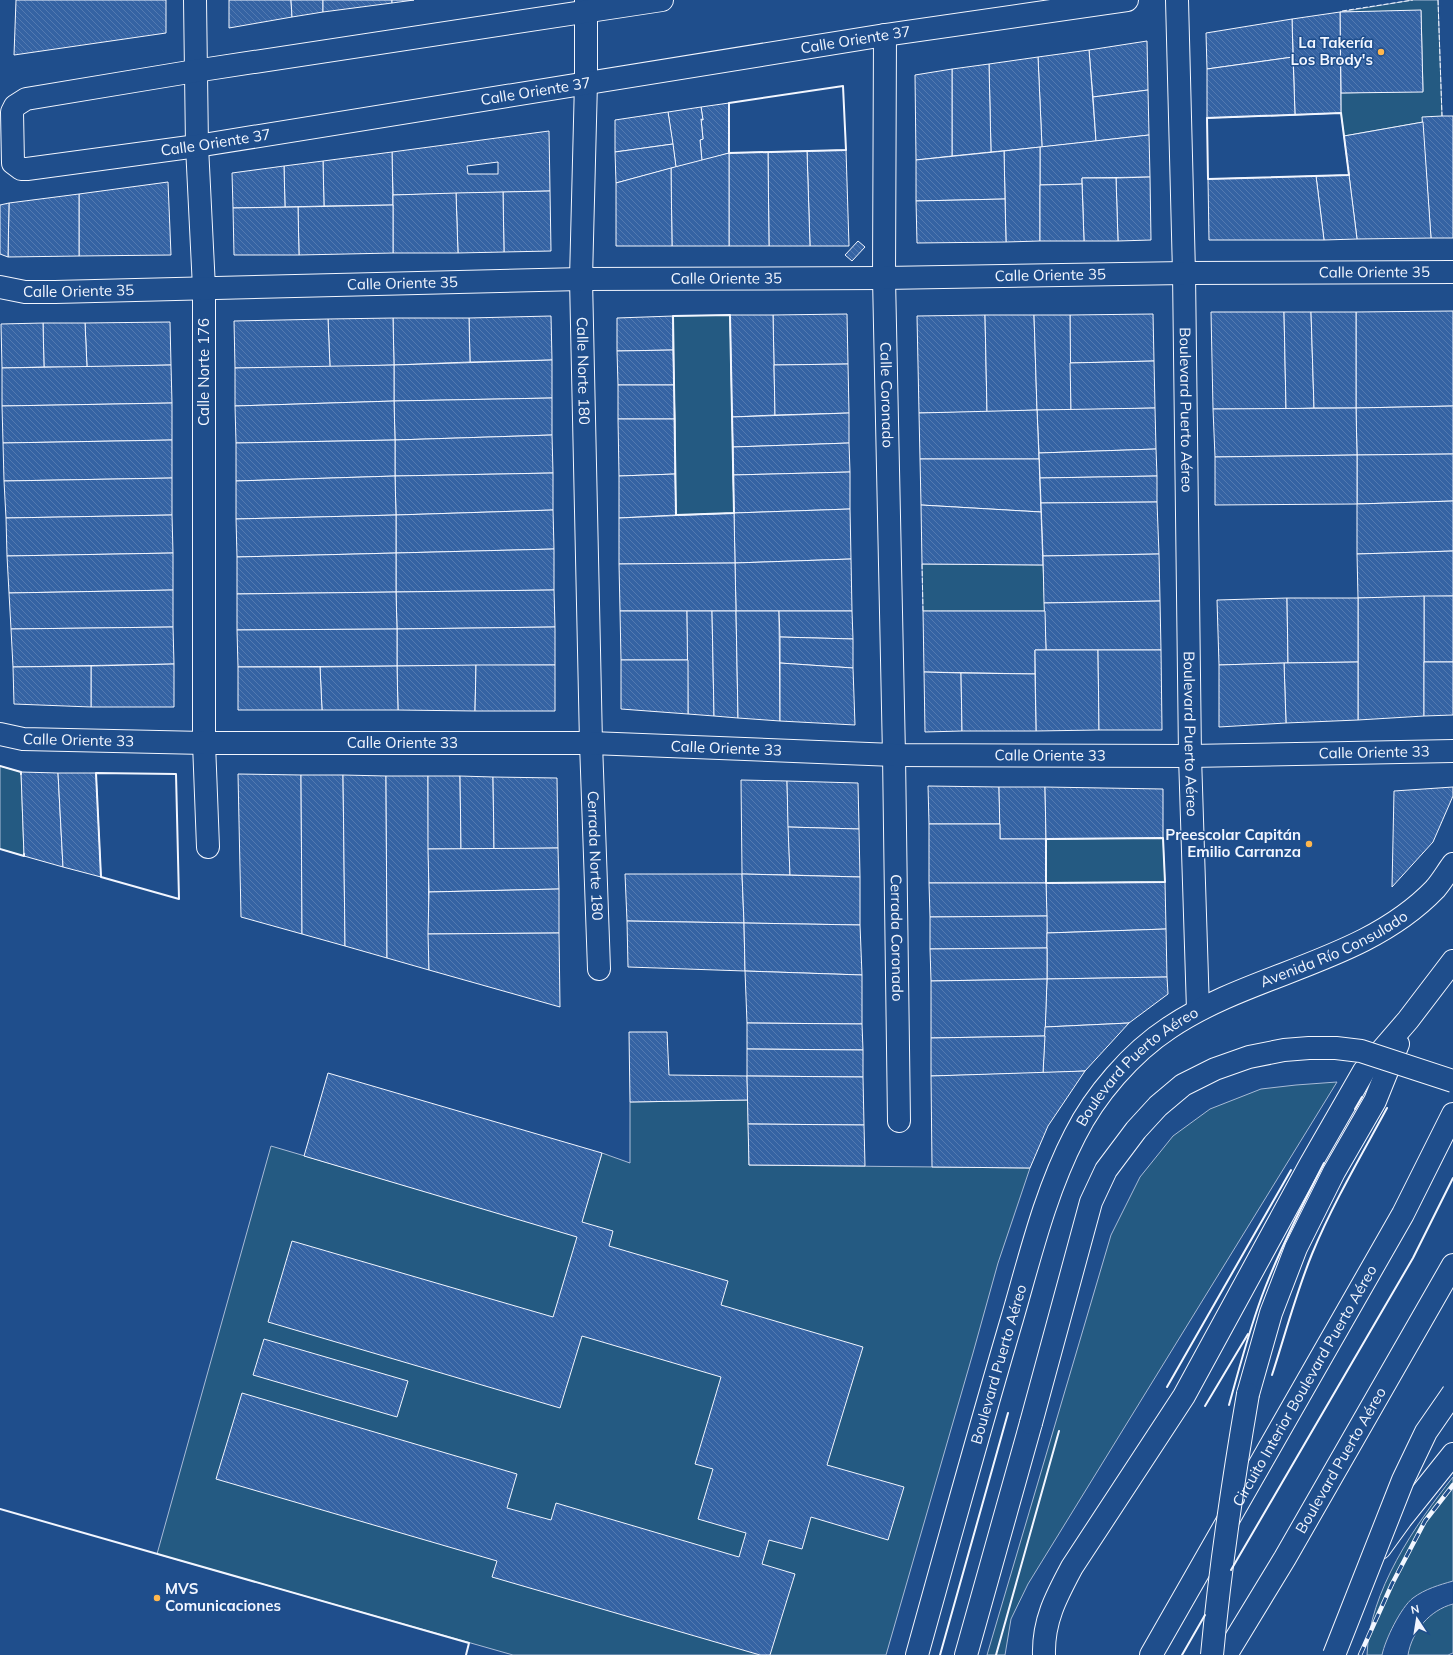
<svg xmlns="http://www.w3.org/2000/svg" width="1453" height="1655" viewBox="0 0 1453 1655" font-family="Mulish,sans-serif">
  <style>
    .green { fill: #245a82; stroke: #a8bbd7 }
    .building { fill: url(#building-back-hatch); stroke: #f2f6ff; fill-rule: evenodd }
    .lines { fill: none; stroke-linecap: round; stroke-linejoin: round }
    .minor-casing { stroke: #f2f6ff; stroke-width: 24 }
    .major-casing { stroke: #f2f6ff; stroke-width: 24 }
    .highway-casing { stroke: #f2f6ff; stroke-width: 24 }
    .minor { stroke: #1f4e8c; stroke-width: 22 }
    .major { stroke: #1f4e8c; stroke-width: 22 }
    .highway { stroke: #1f4e8c; stroke-width: 22 }
    .rail-casing { stroke: #f2f6ff; stroke-width: 4.5 }
    .rail { stroke: #1f4e8c; stroke-width: 3; stroke-dasharray: 9; stroke-linecap: butt }
    .minor-bridge-casing { stroke: #f2f6ff; stroke-width: 24; stroke-linecap: butt }
    .highway-bridge-casing { stroke: #f2f6ff; stroke-width: 24; stroke-linecap: butt }
    .minor-bridge { stroke: #1f4e8c; stroke-width: 22 }
    .highway-bridge { stroke: #1f4e8c; stroke-width: 22 }
    .fence { stroke: #f2f6ff; stroke-width: 1; stroke-dasharray: 5 2; stroke-linecap: butt }
    .wall { stroke: #f2f6ff; stroke-width: 2 }
    .poi-dot { fill: #ffb74d; stroke: #1f4e8c; stroke-width: 1.5 }
    .labels { text-anchor: middle; stroke-width: 3; stroke-linejoin: round; paint-order: stroke }
    .street-label { font-size: 15px; fill: #f2f6ff; stroke: #1f4e8c }
    .poi-label { font-size: 15px; font-weight: bold; fill: #f2f6ff; stroke: #1f4e8c; text-anchor: end }
  </style>
  <defs>
    <pattern id="building-back-hatch" width="6" height="6" patternUnits="userSpaceOnUse"><rect width="6" height="6" fill="#3563a3"/><path d="M-1 5l2 2M0 0l6 6M5-1l2 2" fill="none" stroke="#537ab1"/></pattern>
  </defs>
  <rect width="100%" height="100%" fill="#1f4e8c"/>
  <g class="green">
    <polygon points="1413,0 1438,0 1442,116 1423,122 1344,136 1341,113 1341,93 1423,91 1421,11 1340,12"/>
    <polygon points="730,315 734,513 676,515 673,316"/>
    <polygon points="922,564 1043,565 1045,611 923,611"/>
    <polygon points="0,766 21,772 24,856 0,849"/>
    <polygon points="1163,838 1165,882 1046,883 1046,839"/>
    <polygon points="1337,1082 1028,1584 1011,1619 1005,1655 987,1655 1111,1235 1140,1177 1173,1136 1210,1109 1261,1089 1296,1085"/>
    <polygon points="748,1100 749,1165 1030,1168 998,1263 973,1353 886,1655 513,1655 157,1554 271,1146 577,1236 602,1153 630,1163 630,1102"/>
    <path d="M 1453,1477 L 1453,1581 C 1439,1585 1425,1589 1413,1598 C 1401,1607 1385,1640 1382,1655 L 1367,1655 C 1369,1592 1415,1525 1453,1477 Z"/>
    <path d="M 1453,1604 L 1453,1653 L 1448,1655 L 1408,1655 C 1412,1631 1430,1610 1453,1604 Z"/>
  </g>
  <g class="building">
    <polygon points="16,0 166,0 166,33 14,55"/>
    <polygon points="229,0 291,0 292,17 229,28"/>
    <polygon points="291,0 323,0 323,12 292,17"/>
    <polygon points="323,0 392,0 392,3 323,12"/>
    <polygon points="392,0 414,0 392,3"/>
    <polygon points="1421,10 1423,92 1341,93 1340,12"/>
    <polygon points="1340,12 1341,113 1295,115 1292,19"/>
    <polygon points="1292,19 1293,57 1207,69 1206,33"/>
    <polygon points="1147,41 1148,90 1093,97 1089,50"/>
    <polygon points="1089,50 1096,141 1042,147 1038,57"/>
    <polygon points="1038,57 1042,147 991,152 989,64"/>
    <polygon points="1293,57 1295,115 1207,118 1207,69"/>
    <polygon points="989,64 991,152 952,156 952,69"/>
    <polygon points="952,69 952,156 916,160 915,75"/>
    <polygon points="1148,90 1149,135 1096,141 1093,97"/>
    <polygon points="729,103 729,153 702,161 700,140 703,139 701,119 703,120 701,107"/>
    <polygon points="701,107 703,120 701,119 703,139 700,140 702,161 676,167 668,112"/>
    <polygon points="668,112 673,144 615,152 615,120"/>
    <polygon points="1442,116 1453,116 1453,238 1431,238 1422,117"/>
    <polygon points="1423,122 1431,238 1357,239 1344,136"/>
    <path d="M 549,131 L 550,191 L 393,195 L 392,152 ZM 498,162 L 498,174 L 468,174 L 467,166 Z"/>
    <polygon points="1149,135 1150,177 1082,178 1082,184 1040,185 1040,147"/>
    <polygon points="673,144 676,167 616,183 615,152"/>
    <polygon points="1040,147 1040,241 1006,242 1004,151"/>
    <polygon points="846,150 849,246 810,246 807,151"/>
    <polygon points="807,151 810,246 769,246 768,152"/>
    <polygon points="1004,151 1005,199 916,201 916,160"/>
    <polygon points="392,152 393,205 324,206 323,161"/>
    <polygon points="768,152 769,246 729,246 729,153"/>
    <polygon points="729,153 729,246 672,246 671,168"/>
    <polygon points="323,161 324,206 285,207 284,166"/>
    <polygon points="284,166 285,207 233,208 232,173"/>
    <polygon points="671,168 672,246 616,246 616,183"/>
    <polygon points="1349,175 1357,239 1324,240 1316,176"/>
    <polygon points="1316,176 1324,240 1209,240 1208,179"/>
    <polygon points="1150,177 1151,240 1118,241 1116,178"/>
    <polygon points="1082,178 1116,178 1118,241 1084,241"/>
    <polygon points="168,182 171,255 79,256 79,194"/>
    <polygon points="1082,184 1084,241 1040,241 1040,185"/>
    <polygon points="550,191 551,251 504,252 503,192"/>
    <polygon points="503,192 504,252 458,253 456,193"/>
    <polygon points="456,193 458,253 393,253 393,195"/>
    <polygon points="79,194 79,256 8,257 9,203"/>
    <polygon points="1005,199 1006,242 917,243 916,201"/>
    <polygon points="9,203 8,257 0,254 0,205"/>
    <polygon points="393,205 393,253 299,255 298,207"/>
    <polygon points="298,207 299,255 234,255 233,208"/>
    <polygon points="858,241 865,247 852,261 845,255"/>
    <polygon points="1453,311 1453,406 1356,408 1356,312"/>
    <polygon points="1211,312 1284,312 1286,409 1213,409"/>
    <polygon points="1284,312 1311,312 1314,408 1286,409"/>
    <polygon points="1311,312 1356,312 1356,408 1314,408"/>
    <polygon points="847,314 848,364 774,365 773,315"/>
    <polygon points="1153,314 1154,361 1070,363 1070,315"/>
    <polygon points="730,315 773,315 775,415 732,417"/>
    <polygon points="985,315 987,412 919,413 917,316"/>
    <polygon points="985,315 1034,315 1037,410 987,412"/>
    <polygon points="1034,315 1070,315 1071,410 1037,410"/>
    <polygon points="551,316 552,360 470,362 469,318"/>
    <polygon points="673,316 673,350 617,351 617,318"/>
    <polygon points="393,318 469,318 470,362 394,365"/>
    <polygon points="393,318 394,365 330,367 328,319"/>
    <polygon points="328,319 330,367 235,368 234,321"/>
    <polygon points="170,322 171,365 87,367 85,323"/>
    <polygon points="43,323 85,323 87,367 44,367"/>
    <polygon points="43,323 44,367 2,368 1,324"/>
    <polygon points="673,350 674,385 618,385 617,351"/>
    <polygon points="552,360 552,398 394,401 394,365"/>
    <polygon points="1154,361 1155,408 1071,410 1070,363"/>
    <polygon points="848,364 849,413 775,415 774,365"/>
    <polygon points="171,365 172,403 2,406 2,368"/>
    <polygon points="394,365 394,401 235,406 235,368"/>
    <polygon points="618,385 674,385 675,419 618,419"/>
    <polygon points="552,398 552,435 395,440 394,401"/>
    <polygon points="394,401 395,440 236,443 235,406"/>
    <polygon points="172,403 172,440 3,443 2,406"/>
    <polygon points="1453,406 1453,454 1357,455 1356,408"/>
    <polygon points="1155,408 1156,449 1039,453 1037,410"/>
    <polygon points="1356,408 1357,455 1215,457 1213,409"/>
    <polygon points="1037,410 1039,459 920,459 919,413"/>
    <polygon points="849,413 849,443 733,447 732,417"/>
    <polygon points="618,419 675,419 675,474 619,476"/>
    <polygon points="552,435 553,473 395,476 395,440"/>
    <polygon points="172,440 172,478 4,481 3,443"/>
    <polygon points="395,440 395,476 236,481 236,443"/>
    <polygon points="849,443 850,472 733,475 733,447"/>
    <polygon points="1156,449 1157,476 1040,478 1039,453"/>
    <polygon points="1453,454 1453,501 1357,504 1357,455"/>
    <polygon points="1357,455 1357,504 1215,505 1215,457"/>
    <polygon points="920,459 1039,459 1041,512 921,505"/>
    <polygon points="850,472 850,509 734,513 733,475"/>
    <polygon points="553,473 553,510 396,515 395,476"/>
    <polygon points="675,474 676,515 619,518 619,476"/>
    <polygon points="395,476 396,515 236,519 236,481"/>
    <polygon points="1157,476 1157,502 1041,503 1040,478"/>
    <polygon points="172,478 172,515 6,518 4,481"/>
    <polygon points="1453,501 1453,551 1357,554 1357,504"/>
    <polygon points="1157,502 1159,554 1043,556 1041,503"/>
    <polygon points="921,505 1041,512 1043,565 922,564"/>
    <polygon points="850,509 851,559 735,563 734,513"/>
    <polygon points="553,510 554,549 396,553 396,515"/>
    <polygon points="734,513 735,563 619,564 619,518"/>
    <polygon points="172,515 173,553 7,556 6,518"/>
    <polygon points="396,515 396,553 237,557 236,519"/>
    <polygon points="554,549 554,590 396,592 396,553"/>
    <polygon points="1453,551 1453,596 1358,598 1357,554"/>
    <polygon points="173,553 173,590 9,593 7,556"/>
    <polygon points="396,553 396,592 237,594 237,557"/>
    <polygon points="1159,554 1160,601 1044,603 1043,556"/>
    <polygon points="851,559 852,611 736,611 735,563"/>
    <polygon points="735,563 736,611 620,611 619,564"/>
    <polygon points="173,590 173,627 11,629 9,593"/>
    <polygon points="554,590 555,627 397,629 396,592"/>
    <polygon points="396,592 397,629 237,630 237,594"/>
    <rect x="1424" y="596" width="29" height="66"/>
    <polygon points="1424,596 1424,716 1358,720 1358,598"/>
    <polygon points="1287,598 1288,663 1219,665 1217,600"/>
    <polygon points="1287,598 1358,598 1358,662 1288,663"/>
    <polygon points="1160,601 1161,650 1046,650 1044,603"/>
    <polygon points="620,611 687,611 688,660 621,660"/>
    <polygon points="687,611 712,611 714,716 688,714"/>
    <polygon points="712,611 736,611 738,718 714,716"/>
    <polygon points="736,611 779,611 780,721 738,718"/>
    <polygon points="779,611 852,611 853,639 780,637"/>
    <polygon points="923,611 1045,611 1046,650 1035,650 1035,674 924,672"/>
    <polygon points="173,627 174,664 13,667 11,629"/>
    <polygon points="555,627 555,665 397,666 397,629"/>
    <polygon points="397,629 397,666 238,667 237,630"/>
    <polygon points="780,637 853,639 853,668 780,663"/>
    <polygon points="1035,650 1098,650 1099,730 1036,731"/>
    <polygon points="1098,650 1161,650 1162,730 1099,730"/>
    <polygon points="621,660 688,660 688,714 621,709"/>
    <polygon points="1358,662 1358,720 1286,723 1284,663"/>
    <polygon points="1424,662 1453,662 1453,715 1424,716"/>
    <polygon points="780,663 853,668 855,725 780,721"/>
    <polygon points="1284,663 1286,723 1219,727 1219,665"/>
    <polygon points="174,664 174,707 91,707 91,666"/>
    <polygon points="476,665 475,711 398,710 397,666"/>
    <polygon points="476,665 555,665 555,711 475,711"/>
    <polygon points="91,666 91,707 14,704 13,667"/>
    <polygon points="397,666 398,710 322,710 320,667"/>
    <polygon points="238,667 320,667 322,710 238,710"/>
    <polygon points="924,672 961,673 962,731 925,732"/>
    <polygon points="961,673 1035,674 1036,731 962,731"/>
    <polygon points="21,772 58,773 63,867 24,856"/>
    <polygon points="58,773 96,773 101,877 63,867"/>
    <polygon points="238,774 301,775 302,934 241,917"/>
    <polygon points="301,775 343,775 345,946 302,934"/>
    <polygon points="343,775 386,776 387,958 345,946"/>
    <polygon points="386,776 428,776 429,970 387,958"/>
    <polygon points="428,776 460,776 461,849 428,849"/>
    <polygon points="460,776 493,777 494,849 461,849"/>
    <polygon points="493,777 557,778 558,848 494,849"/>
    <polygon points="741,780 787,781 790,875 742,874"/>
    <polygon points="787,781 858,783 859,829 788,827"/>
    <polygon points="928,786 999,787 1000,824 929,824"/>
    <polygon points="999,787 1045,787 1046,839 1000,839"/>
    <polygon points="1045,787 1163,789 1163,838 1046,839"/>
    <polygon points="1453,787 1453,796 1433,842 1392,887 1394,791"/>
    <polygon points="929,824 1000,824 1000,839 1046,839 1046,883 929,883"/>
    <polygon points="788,827 859,829 860,877 790,875"/>
    <polygon points="558,848 559,889 429,892 428,849"/>
    <polygon points="625,874 742,874 744,923 627,921"/>
    <polygon points="742,874 860,877 860,925 744,923"/>
    <polygon points="1165,882 1166,929 1047,933 1046,883"/>
    <polygon points="929,883 1046,883 1047,916 930,917"/>
    <polygon points="559,889 559,933 428,934 429,892"/>
    <polygon points="1047,916 1047,948 930,949 930,917"/>
    <polygon points="627,921 744,923 745,971 628,967"/>
    <polygon points="744,923 860,925 862,975 745,971"/>
    <polygon points="1166,929 1167,977 1047,979 1047,933"/>
    <polygon points="559,933 560,1007 429,970 428,934"/>
    <polygon points="1047,948 1047,979 931,981 930,949"/>
    <polygon points="745,971 862,975 862,1024 747,1023"/>
    <polygon points="1167,977 1168,994 1129,1023 1045,1027 1047,979"/>
    <polygon points="1047,979 1045,1036 931,1038 931,981"/>
    <polygon points="747,1023 862,1024 863,1050 747,1049"/>
    <polygon points="1129,1023 1085,1071 1043,1073 1045,1027"/>
    <polygon points="629,1032 667,1032 669,1075 747,1076 748,1100 630,1102"/>
    <polygon points="1045,1036 1043,1073 931,1076 931,1038"/>
    <polygon points="747,1049 863,1050 863,1077 747,1076"/>
    <polygon points="1085,1071 1048,1126 1030,1168 932,1167 931,1076"/>
    <polygon points="328,1073 602,1153 582,1222 613,1231 609,1246 728,1281 721,1305 863,1347 827,1465 904,1487 888,1540 811,1517 802,1549 769,1540 762,1564 795,1574 770,1655 760,1655 492,1577 497,1561 216,1479 242,1393 517,1474 507,1508 551,1520 556,1503 739,1557 746,1533 698,1519 713,1469 695,1464 721,1377 582,1336 560,1408 268,1322 292,1241 553,1317 577,1237 304,1156"/>
    <polygon points="747,1076 863,1077 864,1125 748,1124"/>
    <polygon points="748,1124 864,1125 865,1166 749,1165"/>
    <polygon points="264,1339 408,1381 397,1417 253,1375"/>
  </g>
  <g class="lines">
    <g class="minor-casing">
      <g id="minor">
        <polyline points="195,0 197,146 204,288 204,743 208,847"/>
        <path id="s1" d="M 586,0 L 586,82 L 581,279 L 591,743 L 599,969"/>
        <path id="s2" d="M 662,0 L 195,71 L 26,99 L 15,106 L 12,112 L 13,163 L 21,169 L 27,169 L 197,146 L 885,35 L 1127,0"/>
        <path id="s3" d="M 1177,0 L 1184,273 L 1190,756 L 1198,1010"/>
        <path id="s4" d="M 885,35 L 884,278 L 894,755 L 899,1121"/>
        <path id="s5" d="M 0,287 L 25,292 L 55,292 L 581,279 L 884,278 L 1184,273 L 1453,272"/>
        <path id="s6" d="M 0,734 L 23,739 L 204,743 L 591,743 L 894,755 L 1190,756 L 1453,751"/>
        <polyline points="1380,1548 1401,1519 1453,1454"/>
      </g>
    </g>
    <g class="major-casing">
      <g id="major">
        <path id="s7" d="M 917,1655 C 948,1543 979,1431 1012,1319 C 1030,1257 1045,1193 1075,1135 C 1095,1095 1131,1053 1169,1028 C 1252,972 1364,963 1435,889 C 1442,881 1447,872 1453,864"/>
      </g>
    </g>
    <g class="highway-casing">
      <g id="highway">
        <polyline points="1248,1394 1271,1313 1296,1248 1334,1172 1375,1101 1398,1044"/>
        <polyline points="966,1655 1031,1423"/>
        <path d="M 1044,1655 C 1043,1621 1056,1597 1072,1567 L 1184,1396 L 1310,1165 L 1364,1071 L 1408,1020 L 1453,961"/>
        <path id="s8" d="M 1151,1655 L 1403,1214 L 1453,1114"/>
        <path id="s9" d="M 1226,1655 L 1285,1558 L 1453,1265"/>
      </g>
    </g>
    <use href="#minor" class="minor"/>
    <use href="#major" class="major"/>
    <use href="#highway" class="highway"/>
    <g class="rail-casing">
      <polyline id="rail" points="1360,1655 1392,1584 1425,1521 1453,1485"/>
    </g>
    <use href="#rail" class="rail"/>
    <g class="minor-bridge-casing">
      <polyline id="minor-bridge" points="1334,1655 1403,1480 1426,1432 1453,1393"/>
    </g>
    <g class="highway-bridge-casing">
      <g id="highway-bridge">
        <polyline points="1031,1423 1091,1202 1106,1170 1136,1130 1158,1106 1183,1085 1215,1069 1249,1057 1284,1050 1309,1048 1336,1048 1361,1051 1453,1081"/>
        <path d="M 1212,1655 C 1220,1568 1233,1481 1248,1394"/>
      </g>
    </g>
    <use href="#minor-bridge" class="minor-bridge"/>
    <use href="#highway-bridge" class="highway-bridge"/>
    <g class="fence">
      <polyline points="1438,0 1442,116"/>
      <polyline points="1342,11 1413,0"/>
      <polyline points="922,564 923,611"/>
    </g>
    <g class="wall">
      <polygon points="843,86 846,150 729,153 729,103"/>
      <polygon points="1341,113 1349,175 1208,179 1207,118"/>
      <polygon points="730,315 734,513 676,515 673,316"/>
      <polyline points="0,766 21,772 21,774"/>
      <polygon points="96,773 176,774 179,899 101,877"/>
      <polygon points="1163,838 1165,882 1046,883 1046,839"/>
      <polyline points="0,849 24,856 24,854"/>
      <polyline points="1355,1109 1362,1097"/>
      <path d="M 1272,1375 C 1285,1335 1296,1293 1312,1254 C 1333,1203 1361,1156 1387,1108"/>
      <polyline points="1167,1387 1291,1170"/>
      <path d="M 1229,1405 C 1240,1366 1250,1326 1265,1288 C 1282,1245 1303,1204 1324,1163"/>
      <polyline points="1205,1406 1248,1334"/>
      <polyline points="0,1509 469,1643 466,1655"/>
      <polyline points="1231,1570 1413,1258 1453,1178"/>
      <polyline points="940,1655 1008,1413"/>
      <polyline points="996,1655 1059,1431"/>
      <polyline points="1182,1655 1205,1615"/>
    </g>
  </g>
  <g class="poi-dot">
    <circle cx="1381" cy="52" r="4"/>
    <circle cx="1309" cy="844" r="4"/>
    <circle cx="157" cy="1598" r="4"/>
  </g>
  <g class="labels">
    <g class="street-label">
      <text dy="5" stroke="none"><textPath href="#s2" startOffset="1569">Calle Oriente 37</textPath></text>
      <text dy="5" stroke="none"><textPath href="#s2" startOffset="1245">Calle Oriente 37</textPath></text>
      <text dy="5" stroke="none"><textPath href="#s2" startOffset="921">Calle Oriente 37</textPath></text>
      <text dy="5" stroke="none"><textPath href="#s5" startOffset="1375">Calle Oriente 35</textPath></text>
      <text dy="5" stroke="none"><textPath href="#s5" startOffset="1051">Calle Oriente 35</textPath></text>
      <text dy="5" stroke="none"><textPath href="#s5" startOffset="727">Calle Oriente 35</textPath></text>
      <text dy="5" stroke="none"><textPath href="#s5" startOffset="403">Calle Oriente 35</textPath></text>
      <text dy="5" stroke="none"><textPath href="#s5" startOffset="79">Calle Oriente 35</textPath></text>
      <text dy="5" stroke="none"><textPath href="#s1" startOffset="371">Calle Norte 180</textPath></text>
      <text transform="translate(204 372) rotate(-90)" y="5">Calle Norte 176</text>
      <text dy="5" stroke="none"><textPath href="#s4" startOffset="360">Calle Coronado</textPath></text>
      <text dy="5" stroke="none"><textPath href="#s3" startOffset="410">Boulevard Puerto Aéreo</textPath></text>
      <text dy="5" stroke="none"><textPath href="#s3" startOffset="734">Boulevard Puerto Aéreo</textPath></text>
      <text dy="5" stroke="none"><textPath href="#s6" startOffset="79">Calle Oriente 33</textPath></text>
      <text dy="5" stroke="none"><textPath href="#s6" startOffset="403">Calle Oriente 33</textPath></text>
      <text dy="5" stroke="none"><textPath href="#s6" startOffset="727">Calle Oriente 33</textPath></text>
      <text dy="5" stroke="none"><textPath href="#s6" startOffset="1375">Calle Oriente 33</textPath></text>
      <text dy="5" stroke="none"><textPath href="#s6" startOffset="1051">Calle Oriente 33</textPath></text>
      <text dy="5" stroke="none"><textPath href="#s1" startOffset="856">Cerrada Norte 180</textPath></text>
      <text dy="5" stroke="none"><textPath href="#s4" startOffset="903">Cerrada Coronado</textPath></text>
      <text dy="5" stroke="none"><textPath href="#s7" startOffset="871">Avenida Río Consulado</textPath></text>
      <text dy="5" stroke="none"><textPath href="#s7" startOffset="638">Boulevard Puerto Aéreo</textPath></text>
      <text dy="5" stroke="none"><textPath href="#s7" startOffset="302">Boulevard Puerto Aéreo</textPath></text>
      <text dy="5" stroke="none"><textPath href="#s8" startOffset="310">Circuito Interior Boulevard Puerto Aéreo</textPath></text>
      <text dy="5" stroke="none"><textPath href="#s9" startOffset="226">Boulevard Puerto Aéreo</textPath></text>
    </g>
    <g class="poi-label">
      <text x="1373" y="48">La Takería<tspan x="1373" dy="17">Los Brody's</tspan></text>
      <text x="1301" y="840">Preescolar Capitán<tspan x="1301" dy="17">Emilio Carranza</tspan></text>
      <text x="165" y="1594" text-anchor="start">MVS<tspan x="165" dy="17">Comunicaciones</tspan></text>
    </g>
  </g>
  <g transform="translate(1417 1619) rotate(348)" stroke="#1f4e8c" stroke-width="3" paint-order="stroke">
  <path d="M0-3L7 15L0 10L-7 15Z" fill="#f2f6ff"/>
  <text y="-6" font-size="11" font-weight="bold" text-anchor="middle" fill="#f2f6ff">N</text>
  </g>
</svg>
